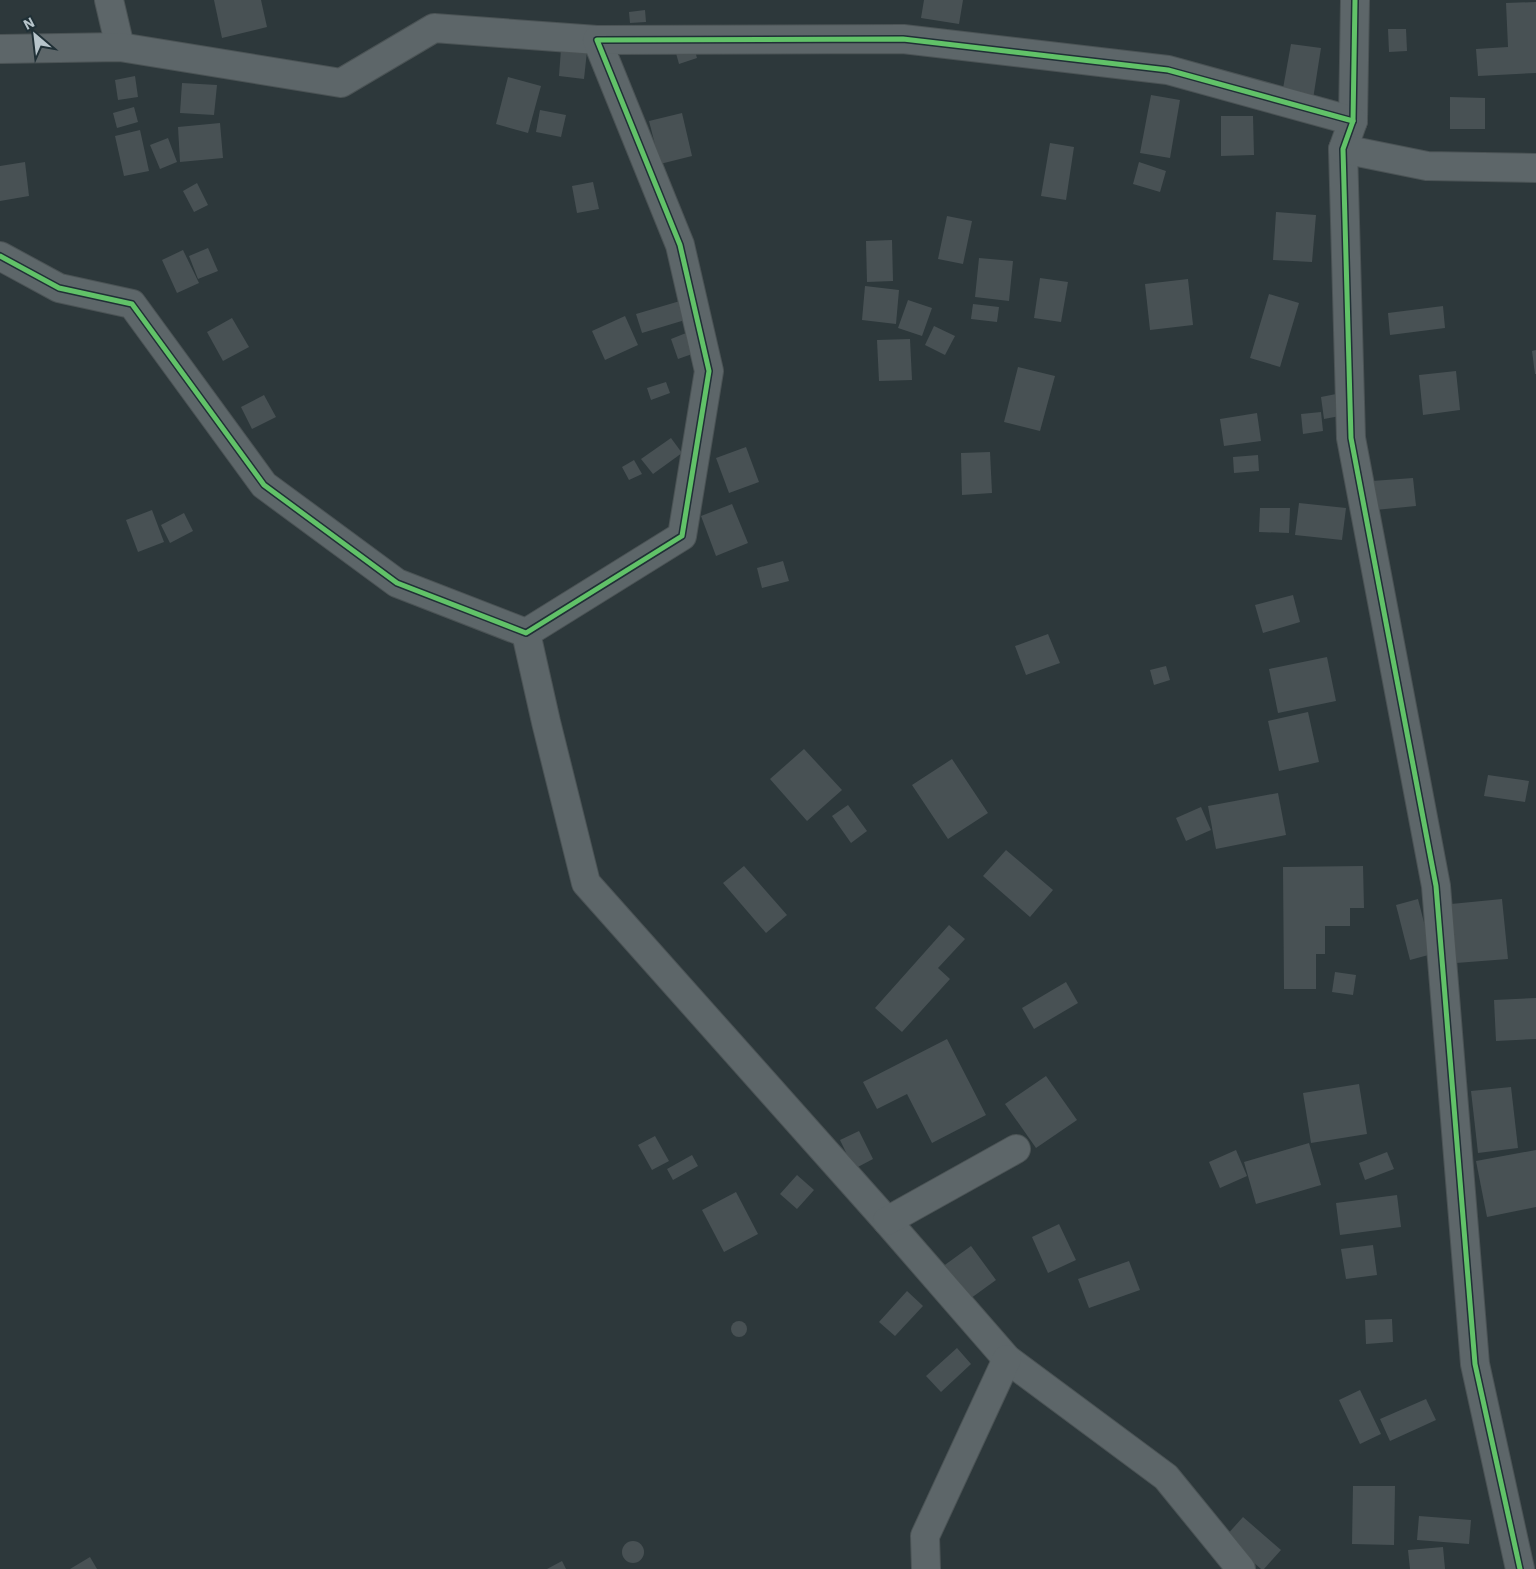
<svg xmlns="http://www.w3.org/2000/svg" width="1536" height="1569" viewBox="0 0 1536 1569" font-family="'IBM Plex Sans',sans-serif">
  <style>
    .building { fill: #485154 }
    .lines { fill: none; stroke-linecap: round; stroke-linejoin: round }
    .street-casing { stroke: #4b5355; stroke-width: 30 }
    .street { stroke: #5d6669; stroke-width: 28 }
    .cycleway-casing { stroke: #203036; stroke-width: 8 }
    .cycleway { stroke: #61c268; stroke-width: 5 }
  </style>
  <rect width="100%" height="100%" fill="#2d383b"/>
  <g class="building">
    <polygon points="214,0 261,0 267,27 222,38"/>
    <polygon points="924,0 963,0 959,24 921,18"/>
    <polygon points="1536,2 1536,73 1478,76 1476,49 1508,47 1506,3"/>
    <polygon points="645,10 646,22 630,23 629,12"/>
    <polygon points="1388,29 1406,29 1407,51 1389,52"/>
    <polygon points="692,41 697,58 679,64 674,46"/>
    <polygon points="1291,44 1321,48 1313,99 1282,94"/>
    <polygon points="561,49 587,51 584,79 559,76"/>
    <polygon points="135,76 138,97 118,100 115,80"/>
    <polygon points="508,77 541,86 528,133 496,124"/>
    <polygon points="182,83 217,85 214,115 180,113"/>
    <polygon points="1151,95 1180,100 1170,158 1140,153"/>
    <polygon points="1450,97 1485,98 1485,129 1450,129"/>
    <polygon points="134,107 138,122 117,128 113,113"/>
    <polygon points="540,110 566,115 561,137 536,132"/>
    <polygon points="682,113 692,156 660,164 649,121"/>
    <polygon points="1221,116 1253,116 1254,155 1221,156"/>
    <polygon points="220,123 223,158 180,162 178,127"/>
    <polygon points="140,130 149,171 124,176 115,136"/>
    <polygon points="168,138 177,162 160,169 150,145"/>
    <polygon points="1050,143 1074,147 1066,200 1041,196"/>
    <polygon points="25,162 29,196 0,201 0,166"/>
    <polygon points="1139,162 1166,171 1160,192 1133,184"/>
    <polygon points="593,182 599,209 577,213 572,186"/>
    <polygon points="197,183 208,205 194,212 183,191"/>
    <polygon points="1276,212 1316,215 1312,262 1273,260"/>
    <polygon points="947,216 972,221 963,264 938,259"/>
    <polygon points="892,240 893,281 867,282 866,241"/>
    <polygon points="208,248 218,271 198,279 189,256"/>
    <polygon points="183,250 199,283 177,293 162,260"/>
    <polygon points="979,258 1013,261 1009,301 975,297"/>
    <polygon points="1040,278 1068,282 1061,322 1034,318"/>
    <polygon points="1188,279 1193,325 1150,330 1145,284"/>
    <polygon points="865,286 899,290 896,324 862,320"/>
    <polygon points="1269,294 1299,303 1280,367 1250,358"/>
    <polygon points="908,300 932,308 922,336 898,328"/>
    <polygon points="680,301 685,320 642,333 636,314"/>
    <polygon points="973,304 999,307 997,322 971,319"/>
    <polygon points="1443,306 1445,328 1390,335 1388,313"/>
    <polygon points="625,316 638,345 605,360 592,331"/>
    <polygon points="232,318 249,347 223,361 207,332"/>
    <polygon points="934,326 955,336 945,355 925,345"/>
    <polygon points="691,331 698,352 678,359 671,339"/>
    <polygon points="910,339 912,380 879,381 877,340"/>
    <polygon points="1536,350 1536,374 1535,374 1532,351"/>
    <polygon points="1018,367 1055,376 1040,431 1004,422"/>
    <polygon points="1456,371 1460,410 1423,415 1419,375"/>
    <polygon points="666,382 670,393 651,400 647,388"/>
    <polygon points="1336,394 1340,416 1324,419 1321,397"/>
    <polygon points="264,395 276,417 252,429 241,407"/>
    <polygon points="1321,412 1323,431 1303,434 1301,414"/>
    <polygon points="1257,413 1261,441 1224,446 1220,419"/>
    <polygon points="671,438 682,453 653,474 641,459"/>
    <polygon points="746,447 759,482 729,493 716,458"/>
    <polygon points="990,452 992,493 962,495 961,453"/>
    <polygon points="1258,455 1259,471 1234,473 1233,457"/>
    <polygon points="634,460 642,474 629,480 622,467"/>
    <polygon points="1413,478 1416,506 1375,510 1372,481"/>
    <polygon points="1299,503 1346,508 1342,540 1295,535"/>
    <polygon points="732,504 748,543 716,556 701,516"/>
    <polygon points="1260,508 1290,508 1289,533 1259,532"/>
    <polygon points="152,510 164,542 138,552 126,520"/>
    <polygon points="184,513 193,531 170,543 161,525"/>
    <polygon points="783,561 789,581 762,588 757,568"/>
    <polygon points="1293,595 1300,622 1263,633 1255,605"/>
    <polygon points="1048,634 1060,663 1026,675 1015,646"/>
    <polygon points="1327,657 1336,701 1278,713 1269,669"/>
    <polygon points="1166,666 1170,680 1154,685 1150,670"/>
    <polygon points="1308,712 1319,762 1279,771 1268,721"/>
    <polygon points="804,749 842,790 807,821 770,779"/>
    <polygon points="952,759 988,813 948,839 912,785"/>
    <polygon points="1488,775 1529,781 1525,802 1484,796"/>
    <polygon points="1278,793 1286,835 1216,849 1208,806"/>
    <polygon points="848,805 867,831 851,843 832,816"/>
    <polygon points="1201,807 1211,830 1186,841 1176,818"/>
    <polygon points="1006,850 1053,890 1030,917 983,876"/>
    <polygon points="744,866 787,915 766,933 723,883"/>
    <polygon points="1363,866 1364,908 1350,908 1350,926 1325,926 1325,954 1316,954 1316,989 1284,989 1283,867"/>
    <polygon points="1418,899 1432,954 1410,960 1396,905"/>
    <polygon points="1502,899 1508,959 1456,963 1451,904"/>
    <polygon points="949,925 965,939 938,968 950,979 902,1032 875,1008"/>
    <polygon points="1335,972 1356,975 1353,995 1332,992"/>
    <polygon points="1066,982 1078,1003 1034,1029 1022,1008"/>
    <polygon points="1536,998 1536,1039 1496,1041 1494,1000"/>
    <polygon points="947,1039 986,1115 932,1143 907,1094 877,1109 863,1082"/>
    <polygon points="1046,1076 1077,1120 1036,1148 1005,1104"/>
    <polygon points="1359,1084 1367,1134 1311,1143 1303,1093"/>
    <polygon points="1511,1087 1518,1148 1478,1153 1471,1091"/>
    <polygon points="859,1131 873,1159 854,1169 840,1140"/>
    <polygon points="655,1136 669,1161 652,1170 638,1145"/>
    <polygon points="1309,1143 1321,1185 1256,1204 1244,1162"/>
    <polygon points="1236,1150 1247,1176 1220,1188 1209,1162"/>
    <polygon points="1536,1150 1536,1207 1487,1217 1476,1161"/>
    <polygon points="1387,1152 1394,1169 1365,1180 1359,1163"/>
    <polygon points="692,1155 698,1166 673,1180 667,1169"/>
    <polygon points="797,1175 814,1190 797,1209 780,1194"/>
    <polygon points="736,1192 758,1234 724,1252 702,1210"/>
    <polygon points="1397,1195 1401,1227 1340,1235 1336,1203"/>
    <polygon points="1059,1224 1076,1260 1048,1273 1032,1237"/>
    <polygon points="1373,1245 1377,1275 1346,1279 1341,1249"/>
    <polygon points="971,1246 996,1280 967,1301 942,1267"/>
    <polygon points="1129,1261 1140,1290 1089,1308 1078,1279"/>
    <polygon points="907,1291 923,1306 895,1336 879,1322"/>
    <polygon points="1392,1319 1393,1342 1366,1344 1365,1320"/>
    <circle cx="739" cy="1329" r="8"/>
    <polygon points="957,1348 971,1364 941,1392 926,1376"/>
    <polygon points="1360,1390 1381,1434 1360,1444 1339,1400"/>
    <polygon points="1426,1399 1436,1420 1390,1441 1380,1419"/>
    <polygon points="1353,1486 1395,1486 1394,1545 1352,1544"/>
    <polygon points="1419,1516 1471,1520 1469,1544 1417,1540"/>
    <polygon points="1243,1517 1281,1550 1264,1569 1261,1569 1225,1537"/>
    <circle cx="633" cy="1552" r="11"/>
    <polygon points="1443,1547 1445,1569 1410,1569 1408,1550"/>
    <polygon points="90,1557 97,1569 70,1569"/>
    <polygon points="562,1561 566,1569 547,1569"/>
  </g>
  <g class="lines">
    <g class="street-casing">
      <g id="street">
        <polyline points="109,0 120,47"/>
        <polyline points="1355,0 1353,121 1343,149 1351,438 1436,886 1475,1364 1520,1569"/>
        <polyline points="0,49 120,47 341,83 434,28 597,40"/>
        <polyline points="1343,149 1427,166 1536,168"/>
        <polyline points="0,256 59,288 132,304 264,485 397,583 526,633 682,536 709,371 680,245 597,40 903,39 1168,70 1353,121"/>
        <polyline points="526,633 546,722 586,883 887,1221 1007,1359 1166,1477 1241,1569"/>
        <polyline points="887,1221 1016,1149"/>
        <polyline points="926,1569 925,1536 1007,1359"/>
      </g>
    </g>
    <use href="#street" class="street"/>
    <g class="cycleway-casing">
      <g id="cycleway">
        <polyline points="1355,0 1353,121 1343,149 1351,438 1436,886 1475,1364 1520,1569"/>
        <polyline points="0,256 59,288 132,304 264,485 397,583 526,633 682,536 709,371 680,245 597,40 903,39 1168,70 1353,121"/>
      </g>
    </g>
    <use href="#cycleway" class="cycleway"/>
  </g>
  <g transform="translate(35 35) rotate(332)" stroke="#203036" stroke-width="4" paint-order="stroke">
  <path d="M0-4L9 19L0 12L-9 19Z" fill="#b8c5cb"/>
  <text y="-8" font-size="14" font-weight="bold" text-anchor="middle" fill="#b8c5cb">N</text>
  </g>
</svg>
